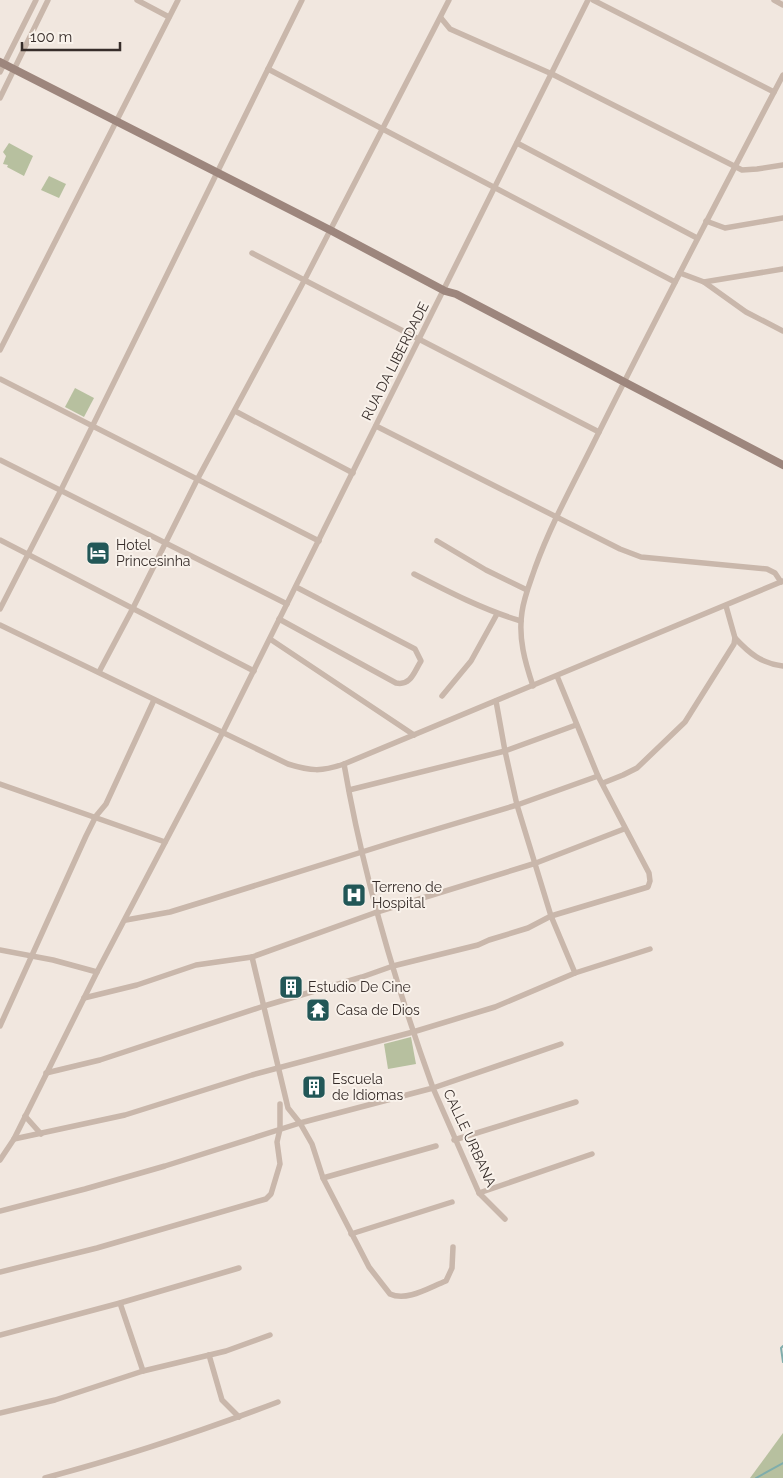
<svg xmlns="http://www.w3.org/2000/svg" width="783" height="1478" viewBox="0 0 783 1478" font-family="Raleway,sans-serif">
  <style>
    .green { fill: #b7c09f }
    .lines { fill: none; stroke-linecap: round; stroke-linejoin: round }
    .stream { stroke: #7fadac; stroke-width: 2 }
    .street { stroke: #c9b7ab; stroke-width: 5.5 }
    .secondary { stroke: #9d867d; stroke-width: 8 }
    .labels { text-anchor: middle; stroke-width: 4; stroke-linejoin: round; paint-order: stroke }
    .street-label { font-size: 14px; fill: #372d2a; stroke: #f9f2eb }
    .poi-label { font-size: 14px; fill: #372d2a; stroke: #f9f2eb; text-anchor: start }
  </style>
  <rect width="100%" height="100%" fill="#f1e7df"/>
  <g class="green">
    <polygon points="9,143 33,156 24,176 7,167 8,165 3,164 6,156 3,152"/>
    <polygon points="49,176 66,184 59,198 41,190"/>
    <polygon points="75,388 94,398 84,417 65,407"/>
    <polygon points="411,1037 416,1064 388,1069 384,1044"/>
    <polygon points="783,1433 783,1478 750,1478"/>
  </g>
  <g class="lines">
    <g class="stream">
      <polyline points="783,1346 781,1348 783,1362"/>
      <polyline points="756,1478 783,1463"/>
    </g>
    <g class="street">
      <polyline points="137,0 169,17"/>
      <polyline points="593,0 774,92"/>
      <polyline points="774,0 783,5"/>
      <polyline points="441,18 450,29 552,74 742,170 757,169 783,165"/>
      <polyline points="268,69 675,282"/>
      <polyline points="0,72 36,0"/>
      <polyline points="0,98 48,0"/>
      <polyline points="517,143 697,238"/>
      <polyline points="706,221 725,228 783,218"/>
      <polyline points="252,253 599,432"/>
      <polyline points="680,273 704,282 783,269"/>
      <polyline points="704,282 746,312 783,331"/>
      <polyline points="0,350 178,0"/>
      <polyline points="0,379 319,541"/>
      <polyline points="235,411 353,473"/>
      <polyline points="376,426 620,549 641,557 767,569 775,573 781,582"/>
      <polyline points="0,460 287,604"/>
      <polyline points="0,540 254,671"/>
      <polyline points="437,541 486,570 527,590"/>
      <path d="M 414,574 C 449,592 484,610 521,621"/>
      <polyline points="0,609 61,490 302,0"/>
      <path d="M 279,619 L 396,683 C 411,686 414,672 421,661 L 415,649 L 296,587"/>
      <path d="M 0,625 L 288,764 C 311,771 321,772 344,764 L 783,581"/>
      <path d="M 735,638 C 750,654 761,663 783,666"/>
      <polyline points="270,639 414,735"/>
      <polyline points="99,672 133,608 197,480 304,281 449,0"/>
      <path d="M 533,686 C 525,662 518,638 522,612 C 524,597 530,583 535,568 C 552,521 577,477 599,432 C 659,312 721,193 783,75"/>
      <polyline points="442,696 471,661 497,614"/>
      <polyline points="496,701 505,751 517,805 551,916 575,973"/>
      <polyline points="603,783 623,775 637,768 685,722 734,644 735,638 726,606"/>
      <polyline points="0,784 165,842"/>
      <polyline points="349,790 505,751 576,725"/>
      <polyline points="126,920 170,912 209,900 397,841 517,805 598,776"/>
      <polyline points="0,950 53,960 97,972"/>
      <path d="M 252,957 L 288,1108 L 300,1123 L 312,1144 L 323,1178 L 369,1267 L 390,1294 C 407,1302 430,1287 446,1281 L 452,1268 L 453,1247"/>
      <polyline points="84,998 137,985 196,965 252,957 377,912 536,863 624,829"/>
      <polyline points="0,1026 86,836 96,816 106,804 154,700"/>
      <polyline points="46,1073 100,1060 264,1006 362,977 393,966 478,945 489,940 528,928 551,916 648,887 650,881 649,873 598,776 557,676"/>
      <polyline points="25,1116 41,1134"/>
      <polyline points="14,1139 125,1115 252,1075 413,1032 495,1007 575,973 650,949"/>
      <polyline points="454,1140 576,1102"/>
      <polyline points="0,1160 14,1139 97,972 223,732 588,0"/>
      <polyline points="323,1178 436,1146"/>
      <polyline points="479,1193 592,1154"/>
      <path d="M 0,1211 L 85,1189 L 165,1166 L 300,1123 L 433,1088 C 395,983 363,875 344,764"/>
      <polyline points="505,1219 479,1193 433,1088 561,1044"/>
      <polyline points="351,1234 452,1202"/>
      <polyline points="0,1272 97,1248 266,1199 271,1194 280,1164 277,1142 280,1129 280,1104"/>
      <polyline points="120,1303 143,1371"/>
      <polyline points="0,1335 120,1303 239,1268"/>
      <polyline points="209,1355 222,1400 239,1417"/>
      <polyline points="0,1413 55,1400 143,1371 226,1351 270,1335"/>
      <path d="M 45,1478 C 124,1457 202,1431 278,1402"/>
    </g>
    <polyline class="secondary" points="0,62 330,230 445,291 456,294 783,465"/>
  </g>
  <defs>
    <g id="hotel-square" transform="scale(1.25)"><rect x="-9" y="-9" width="18" height="18" rx="4" fill="#225757" stroke="#f9f2eb"/><path d="M-6-4.5h1.5V1H6V5H4.5V3h-9V5H-6ZM-4 0a1.8 1.8 0 1 1 3.6 0ZM.5 0V-2.5h3Q6-2.5 6 0Z" fill="#fff"/></g>
    <g id="hospital-square" transform="scale(1.25)"><rect x="-9" y="-9" width="18" height="18" rx="4" fill="#225757" stroke="#f9f2eb"/><path d="M-5-5h3v3.5h4V-5h3V5h-3V1.5h-4V5h-3Z" fill="#fff"/></g>
    <g id="building-square" transform="scale(1.25)"><rect x="-9" y="-9" width="18" height="18" rx="4" fill="#225757" stroke="#f9f2eb"/><path d="M-4-6H4V6H1V3H-1V6H-4ZM-2.5-4.3h1.7v1.8h-1.7ZM.8-4.3h1.7v1.8H.8ZM-2.5-1h1.7V.8h-1.7ZM.8-1h1.7V.8H.8Z" fill="#fff"/></g>
    <g id="temple-square" transform="scale(1.25)"><rect x="-9" y="-9" width="18" height="18" rx="4" fill="#225757" stroke="#f9f2eb"/><path d="M0-6L5-2H3V0L6.5 2.5H4V6H1.5V3h-3V6H-4V2.5H-6.5L-3 0V-2H-5Z" fill="#fff"/></g>
  </defs>
  <g fill-rule="evenodd">
    <use href="#hotel-square" x="98" y="553"/>
    <use href="#hospital-square" x="354" y="895"/>
    <use href="#building-square" x="291" y="987"/>
    <use href="#temple-square" x="318" y="1010"/>
    <use href="#building-square" x="314" y="1087"/>
  </g>
  <g class="labels">
    <g class="street-label">
      <text transform="translate(395 361) rotate(-63)" y="5">RUA DA LIBERDADE</text>
      <text transform="translate(470 1138) rotate(65)" y="5">CALLE URBANA</text>
    </g>
    <g class="poi-label">
      <text x="116" y="550">Hotel<tspan x="116" dy="16">Princesinha</tspan></text>
      <text x="372" y="892">Terreno de<tspan x="372" dy="16">Hospital</tspan></text>
      <text x="308" y="992">Estudio De Cine</text>
      <text x="336" y="1015">Casa de Dios</text>
      <text x="332" y="1084">Escuela<tspan x="332" dy="16">de Idiomas</tspan></text>
    </g>
  </g>
  <path d="M22 42v8h98v-8" fill="none" stroke="#372d2a" stroke-width="2.5"/>
  <text x="30" y="42" font-size="15" fill="#372d2a" stroke="#f9f2eb" stroke-width="4" paint-order="stroke">100 m</text>
</svg>
